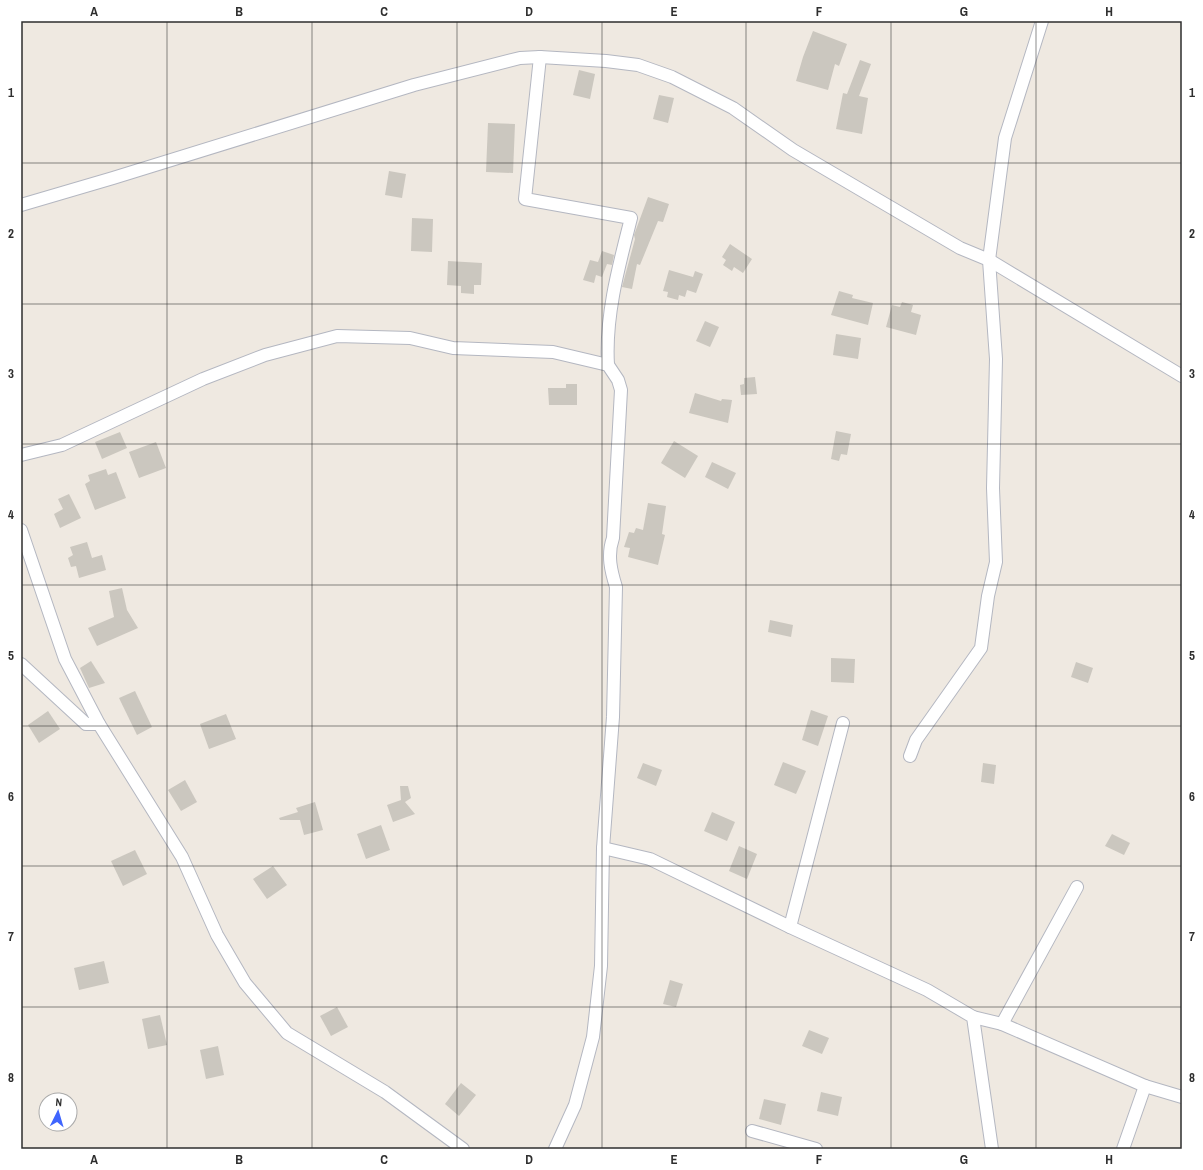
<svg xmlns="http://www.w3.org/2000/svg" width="1203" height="1170" viewBox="0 0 1203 1170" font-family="'Archivo Narrow',sans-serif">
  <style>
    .building { fill: #cbc7bf }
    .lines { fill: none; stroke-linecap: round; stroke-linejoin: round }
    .minor-casing { stroke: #b4b7c1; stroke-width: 14 }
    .minor { stroke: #fff; stroke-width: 12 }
    .grid { fill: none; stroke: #2e2e2e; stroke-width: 1; stroke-opacity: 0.55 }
    .neatline { fill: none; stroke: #2e2e2e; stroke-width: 1.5 }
    .grid-label { font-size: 13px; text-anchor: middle; font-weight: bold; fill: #2e2e2e }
  </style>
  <rect width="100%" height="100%" fill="#efe9e1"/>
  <g class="building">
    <polygon points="813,31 847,44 839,66 835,64 828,90 796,81 803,57"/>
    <polygon points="860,60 871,64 859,96 868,98 862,134 836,129 843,93 847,94"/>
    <polygon points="579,70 595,74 590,99 573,95"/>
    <polygon points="659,95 674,98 668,123 653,119"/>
    <polygon points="488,123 515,124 513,173 486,172"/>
    <polygon points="389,171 406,174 402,198 385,195"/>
    <polygon points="648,197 669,204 663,222 658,221 640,265 637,264 632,289 622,287 635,239 634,235"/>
    <polygon points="412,218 433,219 432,252 411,251"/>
    <polygon points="730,244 752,259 743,273 734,267 732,271 723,265 726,260 722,257"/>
    <polygon points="602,251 614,255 612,265 607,264 602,277 596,275 594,283 583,280 590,260 598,262"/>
    <polygon points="448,261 482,263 481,285 474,285 474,294 461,293 461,286 447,285"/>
    <polygon points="669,270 693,277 695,271 703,274 696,293 687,290 685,297 679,295 678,300 667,297 668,292 663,291"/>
    <polygon points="839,291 853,295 852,298 873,303 868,325 831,315"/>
    <polygon points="902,302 913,305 911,312 921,315 916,335 886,327 892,305 900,307"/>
    <polygon points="705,321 719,327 710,347 696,341"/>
    <polygon points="836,334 861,338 858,359 833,355"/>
    <polygon points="755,377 757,394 741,395 740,385 744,384 744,378"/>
    <polygon points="566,384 577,384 577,405 549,405 548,388 566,388"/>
    <polygon points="695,393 721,401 722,399 732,400 728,423 689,413"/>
    <polygon points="836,431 851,434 847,455 841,454 839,461 831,459"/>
    <polygon points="120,432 127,448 102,459 95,442"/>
    <polygon points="674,441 698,456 685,478 661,463"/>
    <polygon points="156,442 166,468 139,478 129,452"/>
    <polygon points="712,462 736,473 728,489 705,477"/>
    <polygon points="106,469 108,475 116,472 126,498 95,510 85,484 90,481 88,475"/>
    <polygon points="69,494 81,518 60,528 54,514 63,509 58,499"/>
    <polygon points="648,503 666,506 662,534 665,535 658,565 628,557 630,548 624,547 629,532 634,533 636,528 643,530"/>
    <polygon points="87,542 92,558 102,555 106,570 79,578 76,566 71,567 68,558 73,555 70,547"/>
    <polygon points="122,588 127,610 138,628 97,646 88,628 114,617 109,591"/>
    <polygon points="770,620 793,625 791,637 768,632"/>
    <polygon points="831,658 855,659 854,683 831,682"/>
    <polygon points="91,661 105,683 89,688 80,668"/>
    <polygon points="1076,662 1093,668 1088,683 1071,677"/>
    <polygon points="135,691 152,727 137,735 119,698"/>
    <polygon points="811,710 828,716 818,746 802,740"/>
    <polygon points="48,711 60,729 39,743 28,725"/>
    <polygon points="226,714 236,739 209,749 200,724"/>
    <polygon points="783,762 806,771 796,794 774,785"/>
    <polygon points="643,763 662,770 656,786 637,778"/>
    <polygon points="983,763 996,765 994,784 981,782"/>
    <polygon points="185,780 197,802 181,811 168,790"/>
    <polygon points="400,786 408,786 411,798 405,802 415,814 393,822 387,805 401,800"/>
    <polygon points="315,802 323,830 304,835 300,820 280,820 279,818 298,812 296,808"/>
    <polygon points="712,812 735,822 727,841 704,831"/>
    <polygon points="381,825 390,850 366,859 357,834"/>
    <polygon points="1112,834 1130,843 1124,855 1105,846"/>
    <polygon points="739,846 757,854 747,879 729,871"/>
    <polygon points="135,850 147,874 123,886 111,861"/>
    <polygon points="273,866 287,885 267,899 253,879"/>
    <polygon points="104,961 109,983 79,990 74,968"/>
    <polygon points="670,980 683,984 676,1007 663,1004"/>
    <polygon points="337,1007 348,1027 331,1036 320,1016"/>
    <polygon points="160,1015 167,1045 148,1049 142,1019"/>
    <polygon points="809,1030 829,1038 822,1054 802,1046"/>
    <polygon points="218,1046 224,1075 206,1079 200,1050"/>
    <polygon points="461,1083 476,1095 459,1116 445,1104"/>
    <polygon points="821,1092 842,1097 838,1116 817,1111"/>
    <polygon points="764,1099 786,1104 781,1125 759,1119"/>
  </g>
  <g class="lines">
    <g class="minor-casing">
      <g id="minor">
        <path d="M 540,57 L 525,199 L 631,218 C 619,265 605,316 608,365"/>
        <polyline points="21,205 113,178 414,85 520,58 540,57 606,61 638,65 672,77 733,108 793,150 960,248 989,260 1182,376"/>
        <path d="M 21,455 L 62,445 L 203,379 L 265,355 L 337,336 L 410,338 L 453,348 L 553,352 L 608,365 L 618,380 L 621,390 L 613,538 C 607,555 611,571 616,587 L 613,717 L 603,848 L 601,966 L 593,1037 L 575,1105 L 555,1149"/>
        <polyline points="21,530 65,659 99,724 182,857 217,935 245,983 287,1033 385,1092 463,1149"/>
        <polyline points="21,664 86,724 99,724"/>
        <polyline points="910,756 916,740 981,648 988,596 996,562 993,488 996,359 989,260 1005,138 1042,21"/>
        <polyline points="603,848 650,859 790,927 927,990 973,1017 992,1149"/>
        <polyline points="790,927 843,723"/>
        <polyline points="973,1017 1002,1024 1145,1086"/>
        <polyline points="1002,1024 1077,887"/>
        <polyline points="752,1131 816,1149"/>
        <polyline points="1123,1149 1145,1086 1182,1097"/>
      </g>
    </g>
    <use href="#minor" class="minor"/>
  </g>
  <path class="grid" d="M 167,21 L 167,1149M 312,21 L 312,1149M 457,21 L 457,1149M 602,21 L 602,1149M 746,21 L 746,1149M 891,21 L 891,1149M 1036,21 L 1036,1149M 21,163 L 1182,163M 21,304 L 1182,304M 21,444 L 1182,444M 21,585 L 1182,585M 21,726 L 1182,726M 21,866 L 1182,866M 21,1007 L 1182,1007"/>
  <rect width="1203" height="1170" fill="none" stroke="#ffffff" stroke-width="44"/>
  <g transform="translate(58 1112) rotate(5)"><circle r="19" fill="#ffffff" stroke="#ababab"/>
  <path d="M0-3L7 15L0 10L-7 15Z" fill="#3f65fe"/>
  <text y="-6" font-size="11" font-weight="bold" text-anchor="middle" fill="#2e2e2e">N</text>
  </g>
  <rect x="22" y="22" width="1159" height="1126" class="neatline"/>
  <g class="grid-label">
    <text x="94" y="16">A</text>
    <text x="239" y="16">B</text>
    <text x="384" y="16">C</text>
    <text x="529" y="16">D</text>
    <text x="674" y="16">E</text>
    <text x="819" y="16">F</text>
    <text x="964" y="16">G</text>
    <text x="1109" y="16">H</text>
    <text x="11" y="97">1</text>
    <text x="1192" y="97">1</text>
    <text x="11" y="238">2</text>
    <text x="1192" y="238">2</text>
    <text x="11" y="378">3</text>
    <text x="1192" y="378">3</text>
    <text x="11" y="519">4</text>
    <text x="1192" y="519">4</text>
    <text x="11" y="660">5</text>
    <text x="1192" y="660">5</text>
    <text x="11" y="801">6</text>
    <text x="1192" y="801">6</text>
    <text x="11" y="941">7</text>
    <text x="1192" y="941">7</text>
    <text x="11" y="1082">8</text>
    <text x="1192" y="1082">8</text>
    <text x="94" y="1164">A</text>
    <text x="239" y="1164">B</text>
    <text x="384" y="1164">C</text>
    <text x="529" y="1164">D</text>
    <text x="674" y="1164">E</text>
    <text x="819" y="1164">F</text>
    <text x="964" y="1164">G</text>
    <text x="1109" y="1164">H</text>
  </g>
</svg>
